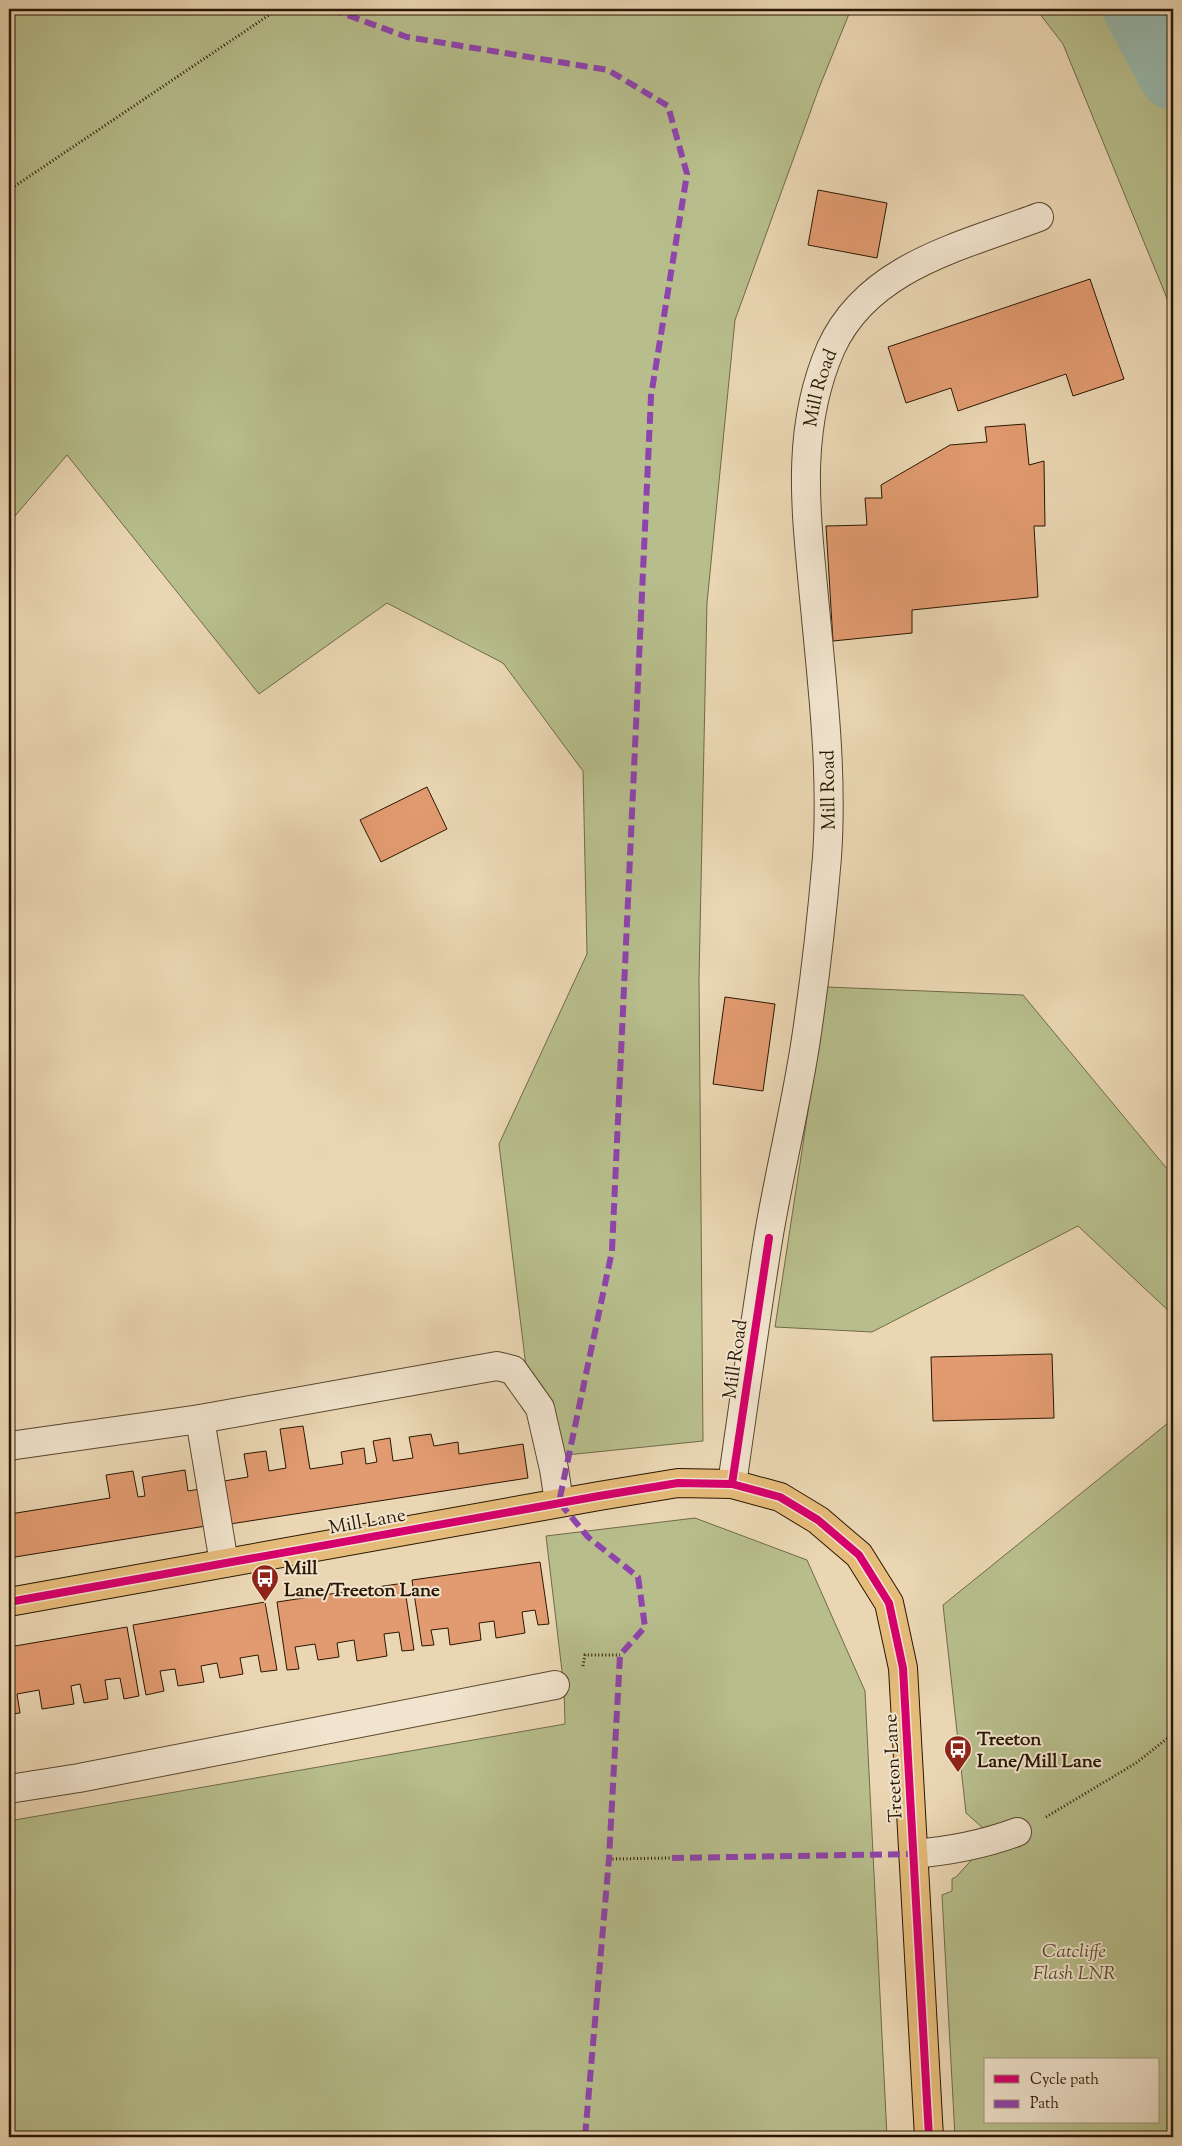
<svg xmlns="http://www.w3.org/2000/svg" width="1182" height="2146" viewBox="0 0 1182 2146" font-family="'Sorts Mill Goudy',serif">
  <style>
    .green { fill: #b7be8c; stroke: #706a47; fill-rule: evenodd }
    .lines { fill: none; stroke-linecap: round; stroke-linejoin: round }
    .river { stroke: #98b9ae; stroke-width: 68 }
    .building { fill: #e29b70; stroke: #291702 }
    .minor-casing { stroke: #59472e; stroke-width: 30 }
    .major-casing { stroke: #291702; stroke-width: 30 }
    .path { stroke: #291702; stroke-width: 3; stroke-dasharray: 1 2.5; stroke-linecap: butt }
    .minor { stroke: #f1e4ce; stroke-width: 28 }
    .major { stroke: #e5bb7a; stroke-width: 28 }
    .quiet { stroke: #8e44ad; stroke-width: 6; stroke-dasharray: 12 6; stroke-linecap: butt }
    .cycleway-casing { stroke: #f1e4ce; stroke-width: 11 }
    .cycleway { stroke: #d6006c; stroke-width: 8 }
    .labels { text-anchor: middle; stroke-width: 4; stroke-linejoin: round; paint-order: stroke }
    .street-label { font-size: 19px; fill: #291702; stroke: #f1e4ce }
    .poi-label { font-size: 19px; font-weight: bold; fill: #291702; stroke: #f1e4ce; text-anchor: start }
    .park-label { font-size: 19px; font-style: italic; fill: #54492b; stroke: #f1e4ce }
  </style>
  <rect width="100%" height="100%" fill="#ead6b3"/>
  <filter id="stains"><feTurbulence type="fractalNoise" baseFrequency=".004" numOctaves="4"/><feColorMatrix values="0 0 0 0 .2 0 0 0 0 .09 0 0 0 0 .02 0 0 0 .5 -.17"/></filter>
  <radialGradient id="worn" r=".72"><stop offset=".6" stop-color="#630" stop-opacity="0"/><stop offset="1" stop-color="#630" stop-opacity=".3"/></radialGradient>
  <g class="green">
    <polygon points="9,9 851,9 819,88 735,320 707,603 699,978 703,1441 537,1458 499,1144 587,954 583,771 503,663 387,603 259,694 67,455 9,523"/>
    <polygon points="1036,9 1173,9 1173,313 1063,44"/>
    <polygon points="827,987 1023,995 1173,1176 1173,1315 1078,1226 872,1332 775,1327"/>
    <path d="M 1173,1419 L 1173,2137 L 955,2137 L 942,1895 L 952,1891 L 952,1879 L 956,1877 L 987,1843 L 984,1829 L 966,1813 L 943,1605 ZM 986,2060 L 1158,2060 L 1158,2122 L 986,2122 Z"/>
    <polygon points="695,1518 807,1560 865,1691 887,2137 9,2137 9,1821 565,1724 564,1688 546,1536"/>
  </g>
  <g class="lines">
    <polyline class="river" points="1137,9 1173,76"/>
  </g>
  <g class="building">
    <polygon points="818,190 887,203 877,258 808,245"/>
    <polygon points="1090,279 1124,379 1073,396 1066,374 958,411 951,388 906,403 888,347"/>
    <polygon points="1025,424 1029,465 1044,461 1045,526 1034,526 1038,597 912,610 912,633 833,641 826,526 867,525 865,498 882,498 881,485 950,445 987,442 985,427"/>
    <polygon points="427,787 447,829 381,862 360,820"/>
    <polygon points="725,997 775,1004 763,1091 713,1084"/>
    <polygon points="1052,1354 1054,1418 933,1421 931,1357"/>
    <polygon points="303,1426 310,1469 343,1464 341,1452 364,1448 366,1464 377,1462 373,1441 390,1438 393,1461 413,1458 409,1437 431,1434 434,1446 458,1442 459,1454 523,1444 528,1478 230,1524 224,1481 248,1477 244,1454 266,1451 269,1471 286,1468 280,1429"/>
    <polygon points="185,1470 188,1491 206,1488 212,1525 9,1558 9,1509 10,1514 110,1498 106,1475 133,1471 138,1497 145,1496 142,1477"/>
    <polygon points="540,1562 549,1624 538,1625 535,1610 522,1612 525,1633 496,1638 494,1621 479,1623 481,1640 450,1645 448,1628 431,1630 434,1645 422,1646 412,1580"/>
    <polygon points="404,1583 414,1650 402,1651 399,1632 384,1634 387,1656 357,1661 354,1640 337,1643 339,1657 318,1660 315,1644 295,1647 299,1669 287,1670 277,1602"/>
    <polygon points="265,1602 277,1670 261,1672 258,1655 240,1658 243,1674 220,1678 217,1663 201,1666 204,1682 178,1686 175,1669 160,1671 164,1691 146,1695 133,1625"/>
    <polygon points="127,1627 139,1696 124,1699 120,1678 105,1680 108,1699 84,1703 80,1684 71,1686 74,1704 42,1709 39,1690 17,1694 20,1713 11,1714 9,1698 9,1647"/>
  </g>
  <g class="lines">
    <g class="minor-casing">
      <g id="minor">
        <polyline points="200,1419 224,1563"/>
        <polyline points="9,1446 200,1419 497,1366 513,1370 540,1408 554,1469 559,1502"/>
        <path id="s1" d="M 732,1484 C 744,1402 755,1321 768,1240 C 779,1173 796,1106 806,1039 C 815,979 822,917 827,857 C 833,770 822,684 814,597 C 806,511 795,430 831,348 C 868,266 963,246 1039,217"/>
        <polyline points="9,1789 79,1778 555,1685"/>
        <path d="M 913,1854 C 949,1851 982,1845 1017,1832"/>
      </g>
    </g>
    <g class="major-casing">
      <polyline id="major" points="9,1602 599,1496 678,1483 732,1484 780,1497 818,1520 859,1555 889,1603 903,1668 929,2137"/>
    </g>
    <g class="path">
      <polyline points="9,190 278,9"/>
      <polyline points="583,1666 585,1655 620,1655"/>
      <polyline points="1046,1817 1136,1763 1173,1734"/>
      <polyline points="609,1859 672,1858"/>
    </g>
    <use href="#minor" class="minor"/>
    <use href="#major" class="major"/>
    <g class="quiet">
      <polyline points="331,9 407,37 608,70 668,106 687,174 651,396 612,1251 559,1502 588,1537 638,1577 645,1627 620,1655 609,1859 585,2137"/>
      <polyline points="672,1858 913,1854"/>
    </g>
    <g class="cycleway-casing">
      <g id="cycleway">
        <polyline points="732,1484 769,1238"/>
        <polyline points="9,1602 599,1496 678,1483 732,1484 780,1497 818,1520 859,1555 889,1603 903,1668 929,2137"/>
      </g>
    </g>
    <use href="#cycleway" class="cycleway"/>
  </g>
  <defs>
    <g id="bus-pin" transform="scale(1.4375)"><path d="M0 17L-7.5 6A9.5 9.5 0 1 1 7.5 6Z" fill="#8f2418" stroke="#f1e4ce"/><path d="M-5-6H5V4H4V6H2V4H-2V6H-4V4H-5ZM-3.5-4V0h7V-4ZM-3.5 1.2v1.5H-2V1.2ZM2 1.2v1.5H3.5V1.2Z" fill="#fff"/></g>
  </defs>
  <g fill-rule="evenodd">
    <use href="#bus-pin" x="265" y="1578"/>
    <use href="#bus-pin" x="958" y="1749"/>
  </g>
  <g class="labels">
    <g class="street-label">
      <text dy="7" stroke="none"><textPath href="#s1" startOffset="1106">Mill Road</textPath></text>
      <text transform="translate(827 790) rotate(-91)" y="7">Mill Road</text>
      <text transform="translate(734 1359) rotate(-82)" y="7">Mill Road</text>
      <text transform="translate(367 1520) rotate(-10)" y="7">Mill Lane</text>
      <text transform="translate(892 1768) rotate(-93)" y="7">Treeton Lane</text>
    </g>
    <g class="poi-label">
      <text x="284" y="1574">Mill<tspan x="284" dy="22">Lane/Treeton Lane</tspan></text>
      <text x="977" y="1745">Treeton<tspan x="977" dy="22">Lane/Mill Lane</tspan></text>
    </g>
    <g class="park-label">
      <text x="1074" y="1957">Catcliffe<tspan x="1074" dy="22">Flash LNR</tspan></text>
    </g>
  </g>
  <rect width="1182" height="2146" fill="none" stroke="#ead6b3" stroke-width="30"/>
  <rect x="10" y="10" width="1162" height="2126" fill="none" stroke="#291702" stroke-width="2.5"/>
  <rect x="15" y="15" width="1152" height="2116" fill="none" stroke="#291702"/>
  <rect x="984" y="2058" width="175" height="65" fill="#f1e4ce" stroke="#a1927c"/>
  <rect x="994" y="2075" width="25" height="8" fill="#d6006c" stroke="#a1927c"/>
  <text x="1030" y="2084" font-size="15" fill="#291702">Cycle path</text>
  <rect x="994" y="2100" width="25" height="8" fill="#8e44ad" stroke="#a1927c"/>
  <text x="1030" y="2108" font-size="15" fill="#291702">Path</text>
  <rect width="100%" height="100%" filter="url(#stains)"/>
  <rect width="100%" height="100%" fill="url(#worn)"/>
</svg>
